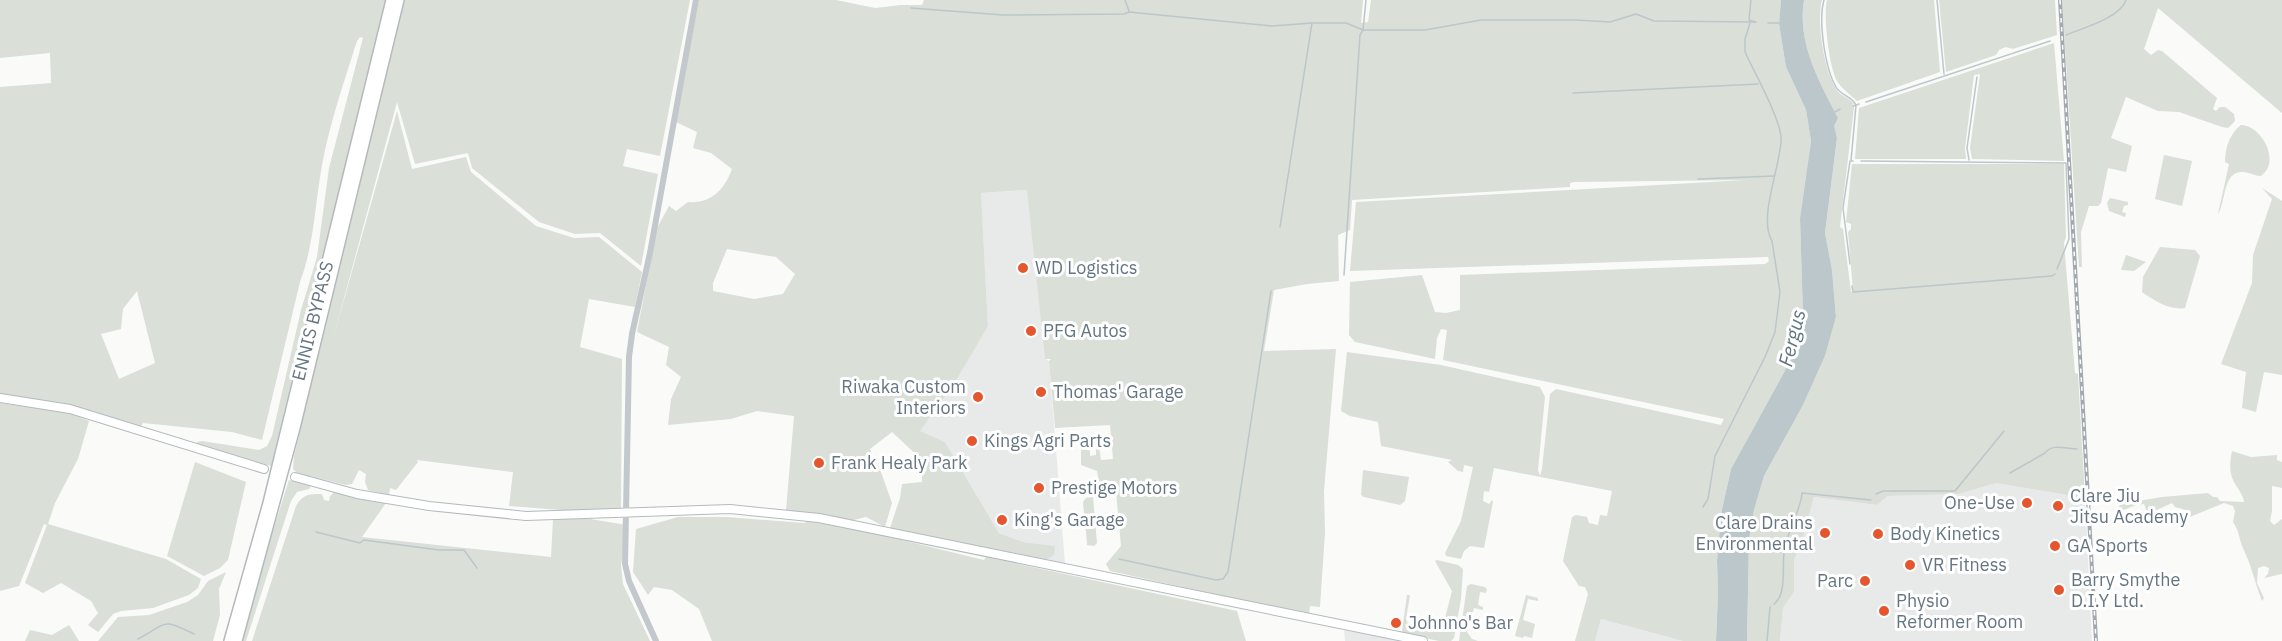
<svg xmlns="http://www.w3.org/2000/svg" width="2282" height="641" viewBox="0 0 2282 641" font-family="'IBM Plex Sans',sans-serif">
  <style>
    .built { fill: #e8e9e9 }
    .green { fill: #dadfd7; fill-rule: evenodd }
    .water { fill: #bbc7cb }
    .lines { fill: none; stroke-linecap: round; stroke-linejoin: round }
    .stream { stroke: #bbc7cb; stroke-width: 1.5 }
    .secondary-casing { stroke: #b3babf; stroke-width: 10 }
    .motorway-casing { stroke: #b4b9bd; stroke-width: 12 }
    .tertiary { stroke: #c3c8cc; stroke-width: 6 }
    .secondary { stroke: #fff; stroke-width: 8 }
    .motorway { stroke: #fff; stroke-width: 9 }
    .rail-casing { stroke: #a2aab0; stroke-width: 4 }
    .rail { stroke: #fff; stroke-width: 1.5; stroke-dasharray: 4.5; stroke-linecap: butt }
    .poi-dot { fill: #e4572e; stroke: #fff; stroke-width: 2 }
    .labels { text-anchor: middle; stroke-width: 6; stroke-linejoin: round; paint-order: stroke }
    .poi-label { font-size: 18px; fill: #657683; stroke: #fff; text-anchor: start }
    .street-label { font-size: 18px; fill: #657683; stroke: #fff }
    .water-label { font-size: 20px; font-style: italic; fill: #60757c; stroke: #fff }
  </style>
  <rect width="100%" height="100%" fill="#fafaf8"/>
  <g class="built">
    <polygon points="1028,190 1045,359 1049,361 1065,564 1046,560 1053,555 1054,546 1023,542 999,533 945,442 919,431 988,326 981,193"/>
    <polygon points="1996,483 2085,498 2092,641 1780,641 1783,608 1794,592 1794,560 1803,538 1814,497 1877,505 1888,496 1959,494"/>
    <polygon points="1601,619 1683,641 1595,641"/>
    <polygon points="1344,630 1401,641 1345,641"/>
  </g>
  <g class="green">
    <path d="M 0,0 L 386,0 L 271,466 L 197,445 L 197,442 L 202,441 L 259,450 L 267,446 L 272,436 L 301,310 L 317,257 L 329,168 L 363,38 L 360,37 L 357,41 C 344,82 330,122 322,165 C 315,204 314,245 300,282 L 262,440 L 232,432 L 143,423 L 140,428 L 0,396 L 0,87 L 51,83 L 50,53 L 0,58 ZM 137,291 L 155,363 L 119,379 L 101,334 L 121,329 L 123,309 Z"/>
    <polygon points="405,0 690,0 660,156 627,149 623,166 658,174 641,266 600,233 575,234 539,222 472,168 468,153 415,164 397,102 333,339 397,111 412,169 466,157 471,172 536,226 574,238 599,237 642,272 635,307 589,299 580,347 622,359 621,509 574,511 509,506 513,472 417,460 418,462 396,490 390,488 389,495 368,490 365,482 366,474 359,470 352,484 346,485 297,473 293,469 294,456"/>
    <path d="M 699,0 L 836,0 L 875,8 L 901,5 L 922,5 L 924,0 L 1363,0 L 1361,23 L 1368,22 L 1371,0 L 1781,0 L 1779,24 L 1786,67 L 1806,110 L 1811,141 L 1800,218 L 1803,316 L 1793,356 L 1731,469 L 1721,514 L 1717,561 L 1718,593 L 1716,641 L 1683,641 L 1601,619 L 1595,641 L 1575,641 L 1588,594 L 1585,587 L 1579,586 L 1563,561 L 1572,517 L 1576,515 L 1587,517 L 1589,523 L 1598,525 L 1600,515 L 1607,516 L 1612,491 L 1494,468 L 1489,492 L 1484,491 L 1483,501 L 1489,504 L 1492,500 L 1493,502 L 1484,548 L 1470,546 L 1464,551 L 1461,559 L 1446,556 L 1445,553 L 1461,521 L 1473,467 L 1464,465 L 1463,472 L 1458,471 L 1448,462 L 1452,460 L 1381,446 L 1378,422 L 1350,416 L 1341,411 L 1347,352 L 1441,365 L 1540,387 L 1545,397 L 1538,470 L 1540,476 L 1542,469 L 1550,394 L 1556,389 L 1721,425 L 1724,419 L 1443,360 L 1447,330 L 1441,329 L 1437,338 L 1435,359 L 1355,342 L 1349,335 L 1350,282 L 1422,275 L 1435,312 L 1446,313 L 1460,310 L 1460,275 L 1765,264 L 1769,261 L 1768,257 L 1350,271 L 1356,202 L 1746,180 L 1574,182 L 1570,183 L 1570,187 L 1352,200 L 1350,230 L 1338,235 L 1339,281 L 1307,284 L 1274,290 L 1264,351 L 1336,349 L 1324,491 L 1325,532 L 1320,607 L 1310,606 L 1309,615 L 1110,571 L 1106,564 L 1121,546 L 1115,481 L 1106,481 L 1106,491 L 1101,492 L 1097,471 L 1081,465 L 1081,449 L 1086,448 L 1090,451 L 1090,456 L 1096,455 L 1096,450 L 1099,445 L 1101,460 L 1113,459 L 1110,425 L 1055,428 L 1049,361 L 1051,359 L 1045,359 L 1027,190 L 981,193 L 988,326 L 955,382 L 920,431 L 945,442 L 999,533 L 1023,542 L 1055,546 L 1054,555 L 1046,560 L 890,528 L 900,498 L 902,484 L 922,482 L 922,460 L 892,432 L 870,449 L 881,472 L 892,503 L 885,527 L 866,517 L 850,521 L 786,510 L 794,416 L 757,411 L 731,419 L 668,425 L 671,399 L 681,377 L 666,365 L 669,347 L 637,332 L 657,228 L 669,206 L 676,211 L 688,202 C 711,204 725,189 732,169 L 711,153 L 693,148 L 697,132 L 676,122 ZM 727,249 L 776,257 L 795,274 L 783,294 L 754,299 L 713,291 L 713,283 Z"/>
    <path d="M 1804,0 L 1822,0 C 1816,21 1824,70 1836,89 C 1840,96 1849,97 1854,104 L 1852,105 L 1854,107 L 1840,227 L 1843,229 L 1851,292 L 1853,291 L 1848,232 L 1851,229 L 1851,224 L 1846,222 L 1852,164 L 2064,164 L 2066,237 L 2064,243 L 2075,373 L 2078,374 L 2085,498 L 1996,483 L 1959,494 L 1888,496 L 1877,505 L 1814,497 L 1803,538 L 1794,560 L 1794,592 L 1783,608 L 1780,641 L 1747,641 L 1749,540 L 1754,510 L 1764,476 L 1803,405 L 1825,356 L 1836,317 L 1832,270 L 1825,233 L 1837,138 L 1833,126 L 1838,118 C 1819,81 1797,43 1804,0 Z"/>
    <path d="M 1827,0 L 1934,0 L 1940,72 L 1857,101 C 1851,95 1841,88 1837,81 C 1829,67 1823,15 1827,0 Z"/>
    <polygon points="1939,0 2055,0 2057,35 2013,49 2006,47 1999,50 1996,55 1946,72"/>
    <polygon points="2062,0 2282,0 2282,113 2158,8 2144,49 2151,55 2158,50 2162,51 2217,98 2213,109 2216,111 2220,107 2225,107 2234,114 2235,121 2228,128 2222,127 2179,112 2158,111 2126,97 2111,138 2132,146 2126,172 2108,168 2101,203 2098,206 2089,206 2081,232 2082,267 2079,267"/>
    <polygon points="2054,43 2064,161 1972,159 1970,148 1980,74 1974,75 1965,148 1966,159 1855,159 1859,108"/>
    <path d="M 2241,125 C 2261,125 2282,162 2261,176 C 2255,176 2249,172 2243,172 C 2222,171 2226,203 2218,214 L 2229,164 L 2225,162 C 2225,148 2230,133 2241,125 Z"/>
    <polygon points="2164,155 2192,161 2182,206 2155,199"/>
    <polygon points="2262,188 2282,201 2282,375 2264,372 2256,412 2242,408 2246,372 2221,364 2252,283 2253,255 2272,199"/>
    <polygon points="2110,198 2128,202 2128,205 2124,206 2122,212 2126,213 2125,217 2109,211 2107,203"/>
    <path d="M 2160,247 L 2195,250 L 2200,256 L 2185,308 C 2171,311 2153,300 2142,292 L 2143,277 Z"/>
    <polygon points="2126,255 2146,262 2134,271 2121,270"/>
    <polygon points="0,403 70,413 89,421 78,459 55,503 48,524 166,559 201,579 198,588 189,595 153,608 121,611 113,614 98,632 88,625 98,613 91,601 61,583 43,593 25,583 47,525 44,524 19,586 0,591"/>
    <path d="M 2232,451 L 2251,457 L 2277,455 L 2277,460 L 2282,462 L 2282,488 L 2272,486 L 2272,511 L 2270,521 L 2274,525 L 2282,519 L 2282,574 L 2264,578 L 2268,574 L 2269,568 L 2264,566 L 2258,568 L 2257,583 L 2264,598 L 2262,601 C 2255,583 2251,564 2243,548 C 2239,539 2239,530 2233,522 L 2235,511 L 2233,506 L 2224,503 L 2180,521 L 2186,510 L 2175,507 L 2172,503 L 2148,514 L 2144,504 L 2136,505 L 2121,511 L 2118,509 L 2120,504 L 2162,497 L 2208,493 L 2213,497 L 2217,497 L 2220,501 L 2244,502 C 2243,494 2237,488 2233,480 C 2229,471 2230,461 2232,451 Z"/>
    <polygon points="195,462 246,482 228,560 220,568 204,576 167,556"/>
    <polygon points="1363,470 1409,477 1405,501 1400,505 1364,497 1361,495"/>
    <polygon points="289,480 311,486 309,489 297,492 291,501 246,641 238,641"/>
    <path d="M 334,492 L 386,503 L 362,537 L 551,557 L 553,519 L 590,519 L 627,525 L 621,565 L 623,584 L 650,641 L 252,641 L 296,506 C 303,494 309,494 322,494 L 324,500 L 329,501 L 330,496 Z"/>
    <polygon points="1093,497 1097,543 1094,546 1087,545 1087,543 1083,502 1086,498"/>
    <polygon points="678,517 727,517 804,523 808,521 873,533 984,560 986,557 1237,611 1246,641 712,641 699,609 672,590 654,587 648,595 633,572 636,529"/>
    <polygon points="1437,560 1458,565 1463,569 1461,599 1454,638 1451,641 1439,641 1404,634 1402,631 1407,595 1410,595 1406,619 1408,624 1433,629 1436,617 1445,618 1452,591 1435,561"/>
    <polygon points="226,572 219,589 220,615 213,641 98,641 118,617 149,615 187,602 198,595 208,581"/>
    <polygon points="1471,584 1485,587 1487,589 1486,593 1480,592 1478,605 1483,607 1483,610 1474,608 1467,632 1472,639 1478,641 1459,641 1467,586"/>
    <polygon points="1526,595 1538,598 1538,601 1528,599 1523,620 1535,624 1532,638 1524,636 1523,638 1515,636"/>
    <polygon points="69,625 79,641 25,641 30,630 52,635"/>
  </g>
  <path class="water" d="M 1781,0 L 1804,0 C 1797,43 1819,81 1838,118 L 1834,126 L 1837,138 L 1825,233 L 1832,270 L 1836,317 L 1825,356 L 1803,405 L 1764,476 L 1754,510 L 1749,540 L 1747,641 L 1716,641 L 1718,593 L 1717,561 L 1721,514 L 1731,469 L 1793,356 L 1803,316 L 1800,218 L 1811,141 L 1806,110 L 1786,67 L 1779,24 Z"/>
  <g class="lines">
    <g class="stream">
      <polyline points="1125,0 1129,11"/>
      <polyline points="1751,0 1749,20 1755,22"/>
      <path d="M 1824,0 C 1818,21 1825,68 1836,87 C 1840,95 1852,96 1856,105 L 1851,161 L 1853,161"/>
      <polyline points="1937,0 1944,74"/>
      <polyline points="911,8 1003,15 1124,14 1129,12 1272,26 1312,23 1346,23 1363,30 1425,30 1481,20 1576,20 1610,22 1636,14 1654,21 1756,22"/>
      <polyline points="1768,23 1779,23"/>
      <path d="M 2066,35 C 2083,28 2120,18 2126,0"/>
      <polyline points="1573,93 1758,84"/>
      <polyline points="1866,102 2050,41"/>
      <polyline points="1853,106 1859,104"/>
      <polyline points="1833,113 1840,109"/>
      <polyline points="1969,160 1967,148 1977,77"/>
      <polyline points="1861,161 2066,163 2069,239 2057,269"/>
      <polyline points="1698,179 1774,176"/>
      <polyline points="1280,227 1312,23"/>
      <polyline points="1850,264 1843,208 1850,161"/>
      <polyline points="1344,275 1360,35 1363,30 1366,0"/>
      <polyline points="1852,286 1853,292 2052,276 2055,274"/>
      <path d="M 2010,473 L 2045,453 C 2052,443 2066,449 2077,449"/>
      <polyline points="1876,494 1883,491 1955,491 2004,431"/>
      <path d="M 1703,507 L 1708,499 L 1715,456 L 1765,357 L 1775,332 L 1780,292 L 1772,241 C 1758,218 1780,168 1781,141 C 1783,123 1754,72 1745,52 L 1745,39 L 1750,23"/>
      <polyline points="316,532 360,543 364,540 439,550 464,550 477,568"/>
      <polyline points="1748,551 1759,552"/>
      <polyline points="1776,552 1783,552"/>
      <polyline points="1119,559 1216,580 1223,579 1228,572 1271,291"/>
      <path d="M 1774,604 C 1787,594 1782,568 1784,553 C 1786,532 1800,514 1802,493 L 1871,500"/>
      <path d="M 138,639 C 169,622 162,618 194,634"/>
      <polyline points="1767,641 1770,607"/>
    </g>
    <g class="secondary-casing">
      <g id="secondary">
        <polyline points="0,398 70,409 264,469"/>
        <polyline points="295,477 357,494 429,506 526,516 730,509 819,518 1423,641"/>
      </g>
    </g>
    <g class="motorway-casing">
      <g id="motorway">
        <polyline points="229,641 268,503 391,0"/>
        <polyline points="237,641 295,428 399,0"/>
      </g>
    </g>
    <polyline class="tertiary" points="656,641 629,581 625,564 629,357 632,334 650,253 696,0"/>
    <use href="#secondary" class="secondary"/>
    <use href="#motorway" class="motorway"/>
    <g class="rail-casing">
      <polyline id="rail" points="2060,0 2096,641"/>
    </g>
    <use href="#rail" class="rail"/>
  </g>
  <g class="poi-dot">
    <circle cx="1023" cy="268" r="6"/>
    <circle cx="1031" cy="331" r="6"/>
    <circle cx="1041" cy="392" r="6"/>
    <circle cx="978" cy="397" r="6"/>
    <circle cx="972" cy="441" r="6"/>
    <circle cx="819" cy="463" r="6"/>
    <circle cx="1039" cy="488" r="6"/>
    <circle cx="2027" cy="503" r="6"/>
    <circle cx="2058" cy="506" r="6"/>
    <circle cx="1002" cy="520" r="6"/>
    <circle cx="1825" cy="533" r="6"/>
    <circle cx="1878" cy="534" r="6"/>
    <circle cx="2055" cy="546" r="6"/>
    <circle cx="1910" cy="565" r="6"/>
    <circle cx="1865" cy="581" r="6"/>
    <circle cx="2059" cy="590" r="6"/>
    <circle cx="1884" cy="611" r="6"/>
    <circle cx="1396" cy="623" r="6"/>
  </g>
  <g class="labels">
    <g class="poi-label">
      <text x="1035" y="274">WD Logistics</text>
      <text x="1043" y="337">PFG Autos</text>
      <text x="966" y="393" text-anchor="end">Riwaka Custom<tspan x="966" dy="21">Interiors</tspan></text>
      <text x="1053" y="398">Thomas' Garage</text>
      <text x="984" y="447">Kings Agri Parts</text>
      <text x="831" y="469">Frank Healy Park</text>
      <text x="1051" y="494">Prestige Motors</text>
      <text x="2070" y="502">Clare Jiu<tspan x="2070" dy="21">Jitsu Academy</tspan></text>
      <text x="2015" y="509" text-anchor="end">One-Use</text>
      <text x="1014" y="526">King's Garage</text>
      <text x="1813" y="529" text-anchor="end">Clare Drains<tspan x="1813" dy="21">Environmental</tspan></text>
      <text x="1890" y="540">Body Kinetics</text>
      <text x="2067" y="552">GA Sports</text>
      <text x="1922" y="571">VR Fitness</text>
      <text x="2071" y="586">Barry Smythe<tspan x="2071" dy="21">D.I.Y Ltd.</tspan></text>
      <text x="1853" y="587" text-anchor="end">Parc</text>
      <text x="1896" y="607">Physio<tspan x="1896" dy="21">Reformer Room</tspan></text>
      <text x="1408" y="629">Johnno's Bar</text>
    </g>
    <g class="street-label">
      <text transform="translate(313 321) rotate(-76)" y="6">ENNIS BYPASS</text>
    </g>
    <g class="water-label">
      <text transform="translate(1792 338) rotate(-76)" y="7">Fergus</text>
    </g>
  </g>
</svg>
